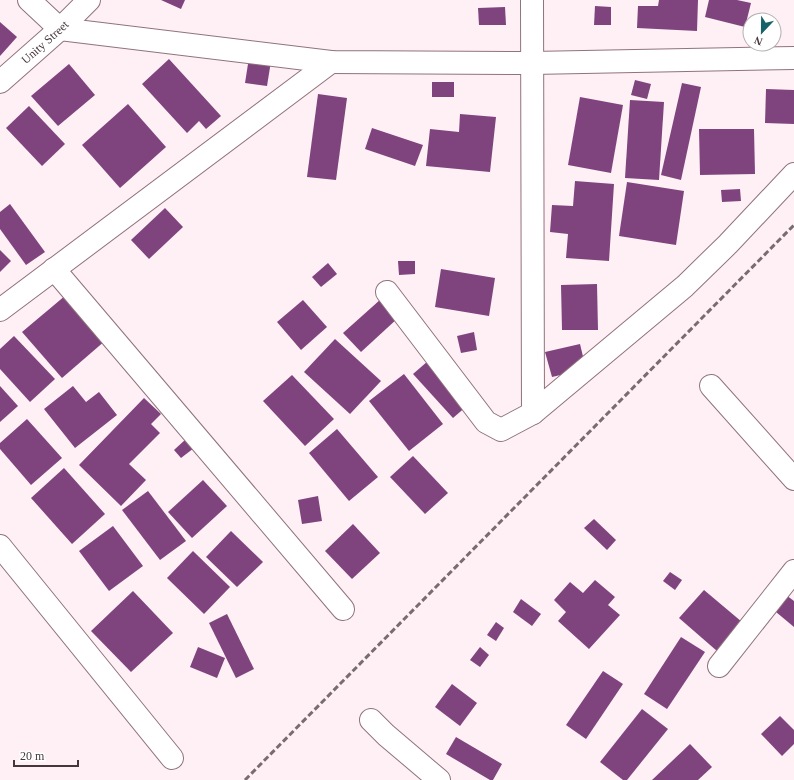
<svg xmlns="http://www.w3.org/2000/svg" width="794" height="780" viewBox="0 0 794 780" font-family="Georgia,serif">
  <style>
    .building { fill: #7f447e }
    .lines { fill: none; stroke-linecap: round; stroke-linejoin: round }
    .minor-casing { stroke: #90737c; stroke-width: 24 }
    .minor { stroke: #fff; stroke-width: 22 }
    .rail { stroke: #796c70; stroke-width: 3; stroke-dasharray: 6 3; stroke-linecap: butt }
    .labels { text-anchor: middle; stroke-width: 4; stroke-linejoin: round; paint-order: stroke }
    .street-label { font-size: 12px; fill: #44373b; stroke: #fff }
  </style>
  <rect width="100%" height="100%" fill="#fef0f4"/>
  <g class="building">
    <polygon points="161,0 185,0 181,9"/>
    <polygon points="659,0 698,0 697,31 637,28 638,6 658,6"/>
    <polygon points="709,0 737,0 751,3 745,27 705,17"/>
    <polygon points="595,6 611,7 611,25 594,25"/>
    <polygon points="505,7 506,25 479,25 478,8"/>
    <polygon points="0,22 17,37 0,56"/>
    <polygon points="250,51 272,55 267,86 245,83"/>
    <polygon points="169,59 221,116 206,129 199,121 187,133 142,84"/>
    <polygon points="69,64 95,95 58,126 31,96"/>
    <polygon points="635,80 651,84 647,99 631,95"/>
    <rect x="432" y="82" width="22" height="15"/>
    <polygon points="682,83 701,87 681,180 661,175"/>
    <polygon points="766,89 794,90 794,124 765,123"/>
    <polygon points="318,94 347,98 336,180 307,177"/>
    <polygon points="580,97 623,105 611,173 568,165"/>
    <polygon points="630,100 664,102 659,180 625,178"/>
    <polygon points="128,104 166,147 120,188 82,145"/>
    <polygon points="29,106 65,144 42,166 6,128"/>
    <polygon points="460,114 496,117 490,172 426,166 430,129 459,132"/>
    <polygon points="372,128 423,145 415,166 365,149"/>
    <polygon points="699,129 754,129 755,174 700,175"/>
    <polygon points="575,181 614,184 609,261 566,258 568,234 550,232 552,205 573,206"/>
    <polygon points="627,182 684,191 676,245 619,236"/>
    <polygon points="740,189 741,201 722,202 721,190"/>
    <polygon points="10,204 45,252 26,265 0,229 0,212"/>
    <polygon points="165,208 183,227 149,259 131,240"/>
    <polygon points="0,250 11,261 0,272"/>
    <polygon points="398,261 415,261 415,274 399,275"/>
    <polygon points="328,263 337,274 321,287 312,277"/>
    <polygon points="441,269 495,278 489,316 435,307"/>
    <polygon points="597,284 598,330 562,330 561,285"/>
    <polygon points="66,295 106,340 62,378 22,332"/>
    <polygon points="381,299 398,318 361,352 343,333"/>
    <polygon points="303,300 327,327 301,350 277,322"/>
    <polygon points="474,332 477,350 461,353 457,336"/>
    <polygon points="14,336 55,379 30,402 0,369 0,349"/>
    <polygon points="335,339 381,381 350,414 304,372"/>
    <polygon points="580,344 586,369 552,377 545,352"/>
    <polygon points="428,361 468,405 453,418 413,374"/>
    <polygon points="404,374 443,424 409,451 369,401"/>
    <polygon points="292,375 334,419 305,446 263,401"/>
    <polygon points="0,386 18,406 0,422"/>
    <polygon points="73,386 86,402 99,392 117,415 75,448 44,409"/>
    <polygon points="144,398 161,414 151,424 160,433 129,464 146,480 121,506 79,465"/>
    <polygon points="27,419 62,458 31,485 0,449 0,443"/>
    <polygon points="337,429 378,477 349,501 309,453"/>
    <polygon points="186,439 194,448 181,458 174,450"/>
    <polygon points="413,456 448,493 425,514 390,477"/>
    <polygon points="64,468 105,514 72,544 31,498"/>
    <polygon points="203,480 227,506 192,538 168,512"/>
    <polygon points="148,491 186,541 160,560 122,510"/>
    <polygon points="318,496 322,521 302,524 298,500"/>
    <polygon points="594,519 616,540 607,550 584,528"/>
    <polygon points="353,524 380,553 352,579 325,551"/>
    <polygon points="113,526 143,566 109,591 79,551"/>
    <polygon points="231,531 263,562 237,587 206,557"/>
    <polygon points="193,551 230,587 204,614 167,578"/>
    <polygon points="670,572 682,580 675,590 663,581"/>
    <polygon points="595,580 615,597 608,605 620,615 589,649 558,621 566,612 554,600 570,582 583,593"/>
    <polygon points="704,590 742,622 717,651 679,618"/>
    <polygon points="133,591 173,633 131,672 91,631"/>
    <polygon points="782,592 794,601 794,627 770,607"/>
    <polygon points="521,599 541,614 532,626 513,612"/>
    <polygon points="227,614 254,669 236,678 209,623"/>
    <polygon points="496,622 504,628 496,641 487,635"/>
    <polygon points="681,637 705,652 667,709 644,694"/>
    <polygon points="198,647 225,658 217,678 190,667"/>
    <polygon points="480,647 489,655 480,667 470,660"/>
    <polygon points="603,671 623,684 586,739 566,725"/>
    <polygon points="452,684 477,703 460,726 435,707"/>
    <polygon points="642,709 668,729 627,780 623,780 600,762"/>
    <polygon points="780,716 794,730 794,744 782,756 761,734"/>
    <polygon points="456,737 502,764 493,780 490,780 446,754"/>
    <polygon points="690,744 712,767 698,780 652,780"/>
  </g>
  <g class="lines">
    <g class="minor-casing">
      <g id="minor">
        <polyline points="29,0 60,29"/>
        <polyline points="532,0 533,413"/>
        <polyline points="60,29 331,62 532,63 794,58"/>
        <path id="s1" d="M 0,82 L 60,29 L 89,0"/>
        <polyline points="54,269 343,609"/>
        <polyline points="387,292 486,422 501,430 533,413 685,286 728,244 794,174"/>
        <polyline points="0,310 331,62"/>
        <polyline points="711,386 794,479"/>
        <polyline points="0,546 172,758"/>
        <polyline points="719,666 794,571"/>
        <polyline points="371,720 386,735 439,780"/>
      </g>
    </g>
    <use href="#minor" class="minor"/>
    <polyline class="rail" points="245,780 794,225"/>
  </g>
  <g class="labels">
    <g class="street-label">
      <text dy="4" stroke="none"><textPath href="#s1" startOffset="60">Unity Street</textPath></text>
    </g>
  </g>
  <g transform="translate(762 32) rotate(202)"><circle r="19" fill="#ffffff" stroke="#b4afb1"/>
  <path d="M0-3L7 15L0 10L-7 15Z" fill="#14636a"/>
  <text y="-6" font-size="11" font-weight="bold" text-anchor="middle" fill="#44373b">N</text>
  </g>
  <path d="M14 760v6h64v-6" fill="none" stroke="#44373b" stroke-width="2"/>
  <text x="20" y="760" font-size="12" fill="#44373b" stroke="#ffffff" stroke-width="3" paint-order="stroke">20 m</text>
</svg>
